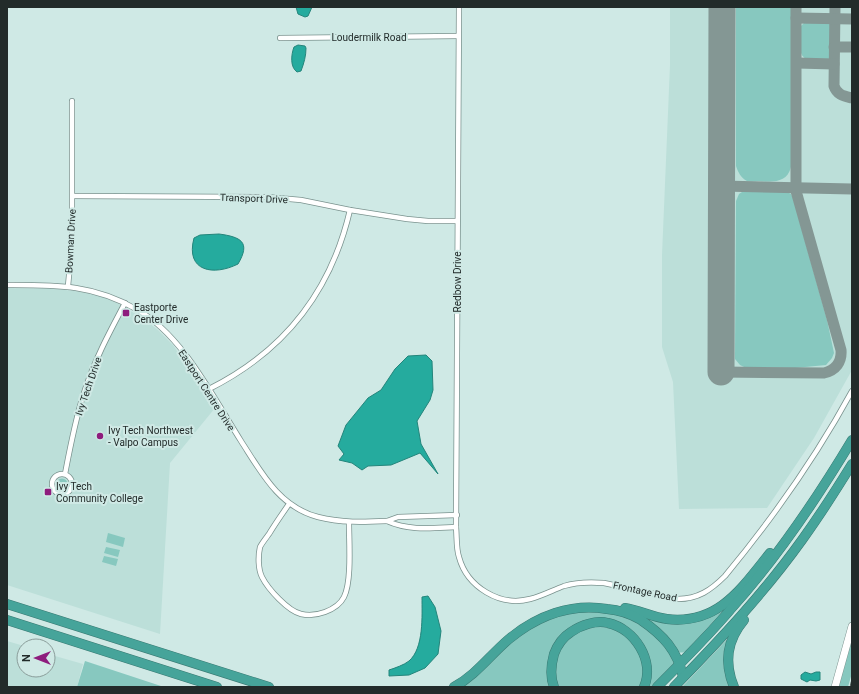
<svg xmlns="http://www.w3.org/2000/svg" width="859" height="694" viewBox="0 0 859 694" font-family="Roboto,sans-serif">
  <style>
    .built { fill: #bcdfd9 }
    .green { fill: #87c8bf }
    .water { fill: #25ab9e; stroke: #24857b }
    .lines { fill: none; stroke-linecap: round; stroke-linejoin: round }
    .taxiway { stroke: #849794; stroke-width: 11 }
    .runway { stroke: #849794; stroke-width: 27 }
    .street-casing { stroke: #7a928e; stroke-width: 6 }
    .secondary-casing { stroke: #7a928e; stroke-width: 8 }
    .highway-casing { stroke: #397a73; stroke-width: 10 }
    .street { stroke: #fff; stroke-width: 4.5 }
    .secondary { stroke: #fff; stroke-width: 7 }
    .highway { stroke: #46a49a; stroke-width: 9 }
    .rail-casing { stroke: #394543; stroke-width: 2.5 }
    .rail { stroke: #cfe9e5; stroke-width: 1; stroke-dasharray: 3; stroke-linecap: butt }
    .poi-dot { fill: #8e1c7d; stroke: #cfe9e5; stroke-width: 1.5 }
    .labels { text-anchor: middle; stroke-width: 4; stroke-linejoin: round; paint-order: stroke }
    .street-label { font-size: 10px; fill: #222b2a; stroke: #cfe9e5 }
    .poi-label { font-size: 10px; fill: #222b2a; stroke: #cfe9e5; text-anchor: start }
  </style>
  <rect width="100%" height="100%" fill="#cfe9e5"/>
  <g class="built">
    <polygon points="670,7 852,7 852,370 814,438 767,508 679,509 673,382 662,347 662,255 670,65"/>
    <polygon points="7,288 56,289 75,291 96,295 113,301 141,317 158,330 173,345 215,408 170,463 160,634 7,585"/>
    <polygon points="7,641 24,646 24,670 48,670 48,654 83,664 77,687 7,687"/>
  </g>
  <g class="green">
    <path d="M 736,7 L 791,7 L 791,167 C 787,183 773,182 760,181 C 756,181 751,182 747,181 C 741,178 738,172 736,166 Z"/>
    <path d="M 806,21 L 827,21 L 832,25 L 832,55 L 828,60 C 818,62 805,63 801,53 L 801,26 Z"/>
    <polygon points="742,192 787,192 791,194 793,198 827,320 834,353 832,358 826,365 795,368 744,367 740,365 735,359 736,201 739,194"/>
    <circle cx="62" cy="484" r="5.5"/>
    <polygon points="108,533 125,538 123,547 106,542"/>
    <polygon points="106,547 120,550 118,557 104,553"/>
    <polygon points="104,556 118,559 116,566 102,562"/>
    <path d="M 728,605 L 687,650 C 684,653 682,653 678,652 L 635,614 L 664,621 Z"/>
    <path d="M 589,610 L 618,613 L 653,631 L 676,661 L 651,687 L 647,687 L 641,643 L 604,620 L 561,637 L 551,687 L 461,687 C 490,661 519,628 558,616 C 568,613 579,612 589,610 Z"/>
    <path d="M 601,626 L 615,629 L 627,636 L 642,658 L 644,671 L 641,687 L 557,687 C 556,682 554,676 554,672 C 554,652 568,635 585,628 C 590,627 596,627 601,626 Z"/>
    <polygon points="733,633 732,687 682,687"/>
    <polygon points="852,635 852,673 848,687 838,687"/>
    <polygon points="85,661 164,687 77,687"/>
  </g>
  <g class="water">
    <polygon points="296,7 312,7 308,16 305,17 298,14"/>
    <path d="M 298,45 L 305,46 L 306,48 C 306,56 304,63 301,71 L 297,72 C 290,67 291,55 294,47 Z"/>
    <path d="M 219,234 C 241,237 251,242 238,264 C 214,276 185,272 194,238 L 200,235 Z"/>
    <polygon points="426,355 432,361 433,390 430,400 417,421 421,444 438,474 420,453 391,465 368,466 362,470 352,463 339,460 344,454 338,446 346,425 368,398 381,390 395,369 408,356"/>
    <path d="M 428,596 L 435,607 L 441,631 L 438,654 L 425,668 L 409,675 L 389,676 L 389,670 C 395,668 404,665 409,661 C 424,648 422,616 422,597 Z"/>
    <polygon points="805,672 811,674 816,672 820,672 820,680 816,681 810,680 807,682 801,679 801,675"/>
  </g>
  <g class="lines">
    <g class="taxiway">
      <path d="M 835,7 L 834,86 C 837,95 844,96 852,98"/>
      <polyline points="796,18 852,19"/>
      <polyline points="834,47 852,47"/>
      <polyline points="797,63 834,64"/>
      <polyline points="722,186 852,189"/>
      <path d="M 721,372 L 824,373 C 836,370 842,362 841,350 L 796,191 L 796,7"/>
    </g>
    <polyline class="runway" points="721,372 722,7"/>
    <g class="street-casing">
      <g id="street">
        <path d="M 459,7 L 456,527 C 457,537 456,548 459,557 C 467,587 500,607 530,599 C 542,596 553,590 564,586 C 577,582 591,582 604,583 L 678,599 C 698,599 711,590 725,576 C 773,518 816,457 852,391"/>
        <polyline points="280,38 458,36"/>
        <polyline points="73,196 267,197 301,200 350,210 407,219 428,221 457,221"/>
        <path d="M 7,285 C 56,285 92,284 136,309 C 182,334 213,397 241,441 C 261,472 279,507 318,517 C 341,523 364,522 387,521"/>
        <polyline points="68,286 72,244 72,101"/>
        <path d="M 209,389 C 285,351 331,292 350,210"/>
        <circle cx="62" cy="484" r="10"/>
        <path d="M 65,474 C 70,448 75,421 83,396 C 93,363 109,333 125,303"/>
        <path d="M 289,504 C 282,514 275,524 269,534 C 266,538 262,543 260,547 C 258,556 258,569 262,577 C 268,589 288,611 301,614 C 310,616 317,615 325,612 C 333,609 340,605 344,597 C 352,581 349,542 349,522"/>
        <path d="M 456,527 C 432,528 409,531 387,521 L 398,517 L 457,515"/>
      </g>
    </g>
    <g class="secondary-casing">
      <polyline id="secondary" points="835,687 852,626"/>
    </g>
    <g class="highway-casing">
      <g id="highway">
        <polyline points="7,604 269,687"/>
        <path d="M 625,608 C 639,610 652,617 667,619 C 718,625 741,589 770,553"/>
        <polyline points="7,620 217,687"/>
        <path d="M 454,687 C 476,675 490,655 509,639 C 537,616 571,603 607,609 C 619,610 631,614 641,620 C 663,635 678,651 683,677"/>
        <path d="M 554,687 C 550,677 551,665 554,654 C 557,646 563,637 571,632 C 581,625 596,620 608,623 C 635,629 655,661 644,687"/>
        <path d="M 657,687 C 682,662 707,637 730,610 C 777,558 816,500 852,440"/>
        <path d="M 674,687 C 719,641 764,593 802,540 C 820,515 836,490 852,464"/>
        <path d="M 734,687 C 724,663 727,640 744,620"/>
      </g>
    </g>
    <use href="#street" class="street"/>
    <use href="#secondary" class="secondary"/>
    <use href="#highway" class="highway"/>
    <g class="rail-casing">
      <polyline id="rail" points="851,687 852,682"/>
    </g>
    <use href="#rail" class="rail"/>
  </g>
  <g class="poi-dot">
    <rect x="122" y="309" width="8" height="8" rx="2"/>
    <circle cx="100" cy="436" r="4"/>
    <rect x="44" y="488" width="8" height="8" rx="2"/>
  </g>
  <g class="labels">
    <g class="street-label">
      <text x="369" y="41">Loudermilk Road</text>
      <text transform="translate(254 198) rotate(2)" y="4">Transport Drive</text>
      <text transform="translate(70 241) rotate(-87)" y="4">Bowman Drive</text>
      <text transform="translate(457 282) rotate(-90)" y="4">Redbow Drive</text>
      <text transform="translate(88 386) rotate(-71)" y="4">Ivy Tech Drive</text>
      <text transform="translate(207 390) rotate(57)" y="4">Eastport Centre Drive</text>
      <text transform="translate(645 591) rotate(12)" y="4">Frontage Road</text>
    </g>
    <g class="poi-label">
      <text x="134" y="311">Eastporte<tspan x="134" dy="12">Center Drive</tspan></text>
      <text x="108" y="434">Ivy Tech Northwest<tspan x="108" dy="12">- Valpo Campus</tspan></text>
      <text x="56" y="490">Ivy Tech<tspan x="56" dy="12">Community College</tspan></text>
    </g>
  </g>
  <rect width="859" height="694" fill="none" stroke="#222b2a" stroke-width="16"/>
  <g transform="translate(36 658) rotate(270)"><circle r="19" fill="#cfe9e5" stroke="#8a9d9a"/>
  <path d="M0-3L7 15L0 10L-7 15Z" fill="#8e1c7d"/>
  <text y="-6" font-size="11" font-weight="bold" text-anchor="middle" fill="#222b2a">N</text>
  </g>
</svg>
